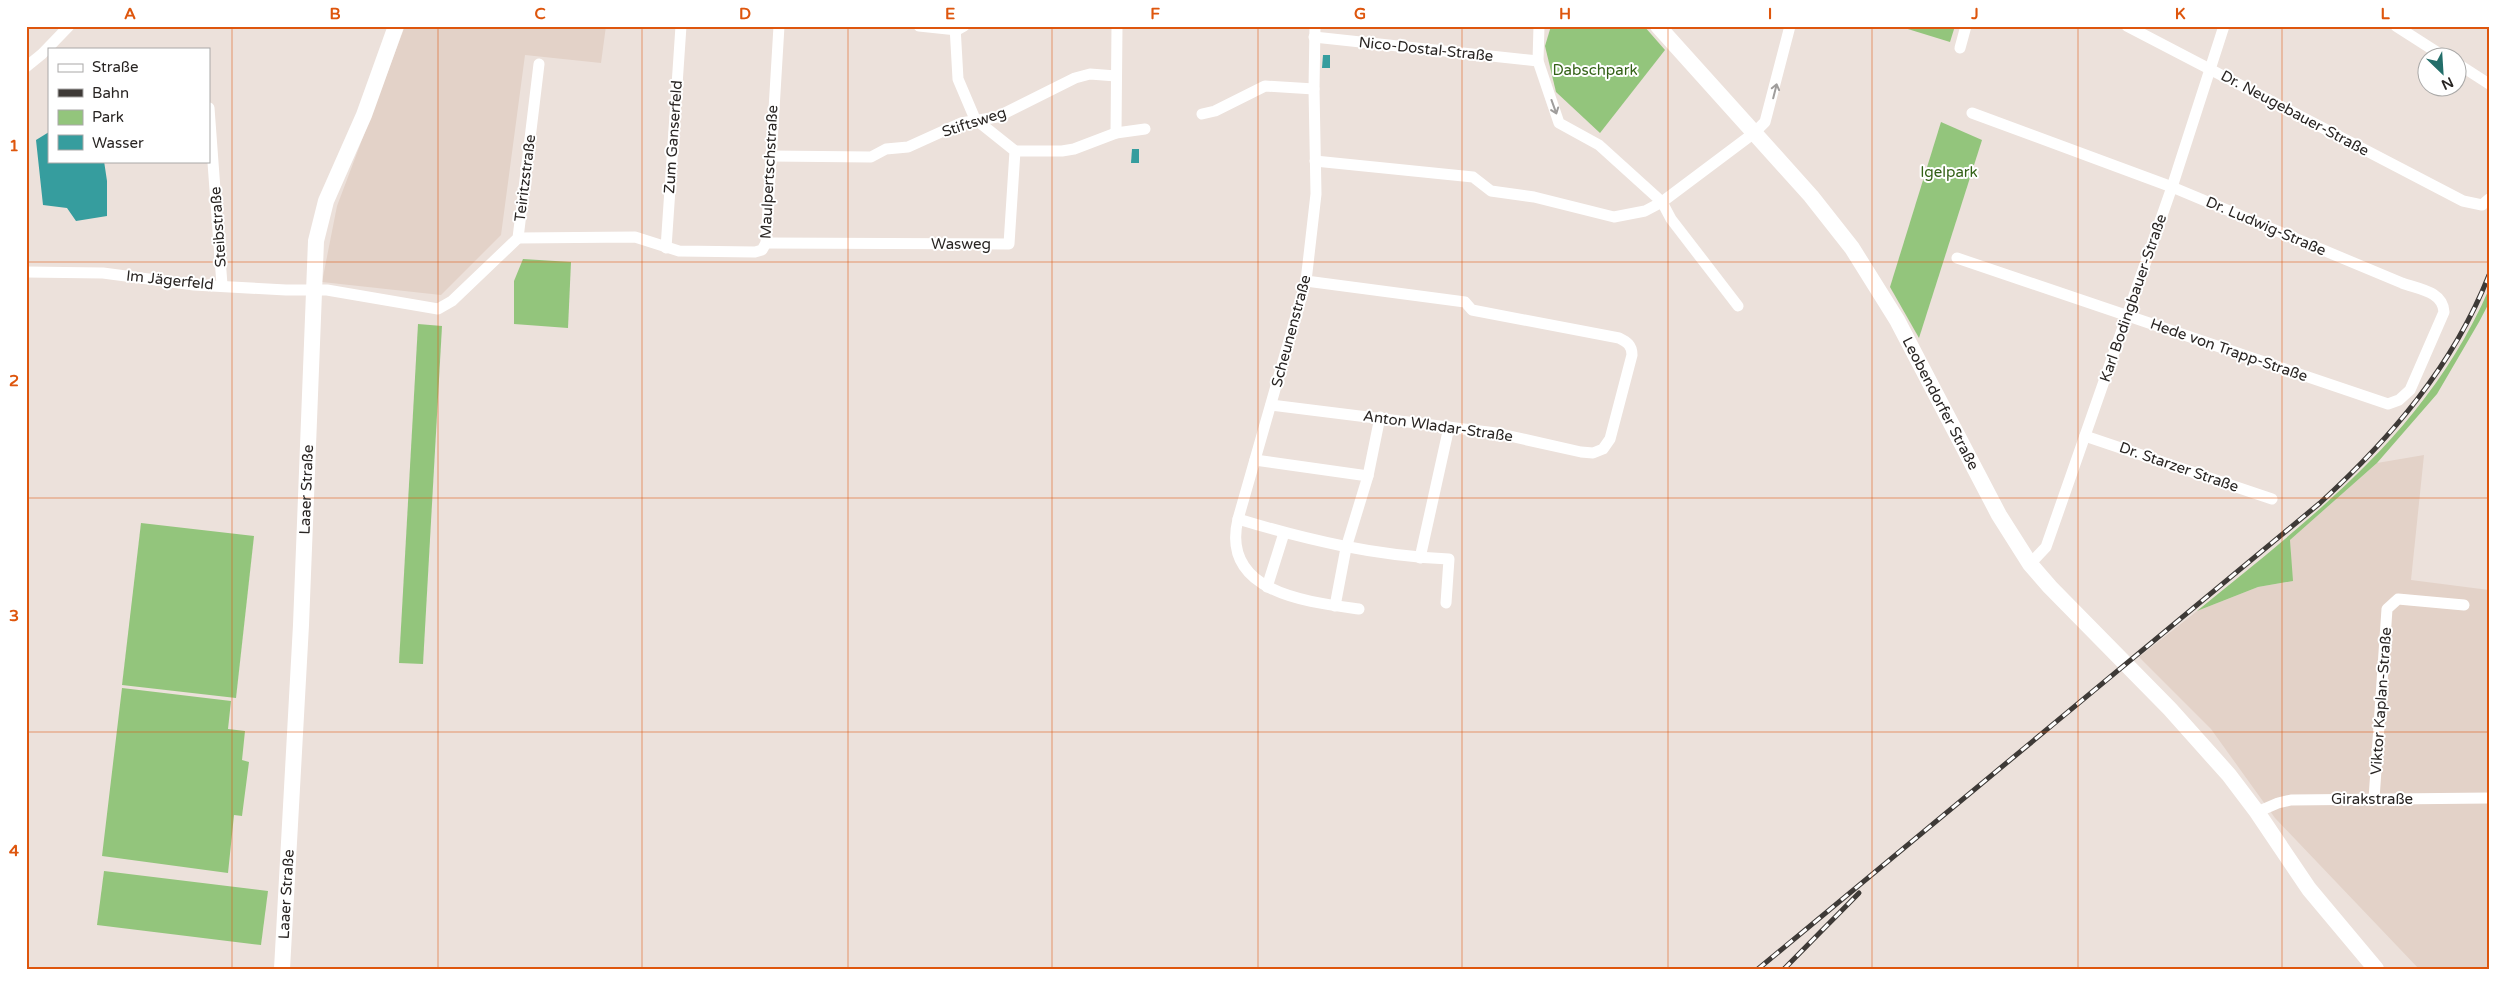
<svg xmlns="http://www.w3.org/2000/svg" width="2515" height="995" viewBox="0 0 2515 995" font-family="'Varela Round',sans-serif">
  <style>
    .built { fill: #e3d2c8 }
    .green { fill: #93c57c }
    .water { fill: #369d9e }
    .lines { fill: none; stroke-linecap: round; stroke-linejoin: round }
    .street { stroke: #fff; stroke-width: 11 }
    .secondary { stroke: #fff; stroke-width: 16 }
    .rail-casing { stroke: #3e3a37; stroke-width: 5 }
    .rail { stroke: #fff; stroke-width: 3; stroke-dasharray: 9; stroke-linecap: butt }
    .oneway { stroke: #9f9d9c }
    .grid { fill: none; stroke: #de560d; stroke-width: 1; stroke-opacity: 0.55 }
    .labels { text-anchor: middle; stroke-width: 4; stroke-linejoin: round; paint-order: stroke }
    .street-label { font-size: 15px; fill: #292523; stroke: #fff }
    .park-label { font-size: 15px; fill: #336116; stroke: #fff }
    .neatline { fill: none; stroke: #de560d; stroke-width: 2 }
    .grid-label { font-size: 16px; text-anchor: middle; font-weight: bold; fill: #de560d }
  </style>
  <rect width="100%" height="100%" fill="#ece1db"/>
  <g class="built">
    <polygon points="405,26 606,26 601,63 525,55 501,235 441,295 322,282 337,206"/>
    <polygon points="2424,455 2411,580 2489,590 2489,969 2419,969 2275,818 2211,729 2139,657 2197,611 2258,587 2292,581 2290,540 2377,463"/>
  </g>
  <g class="green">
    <polygon points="1551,26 1644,26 1665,50 1600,133 1556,92 1545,46"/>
    <polygon points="1898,26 1955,26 1950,42"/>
    <polygon points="1941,122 1982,140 1919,338 1890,287"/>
    <polygon points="523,259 571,262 568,328 514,324 514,281"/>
    <path d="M 2489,289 L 2489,303 L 2479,322 L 2437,394 L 2377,463 L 2290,540 L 2293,581 L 2258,587 L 2197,611 C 2313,516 2427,432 2489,289 Z"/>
    <polygon points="418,324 442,326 423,664 399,663"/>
    <polygon points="141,523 254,536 236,698 122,685"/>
    <polygon points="122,688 231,701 228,729 245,731 242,760 249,762 242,816 234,815 228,873 102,856"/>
    <polygon points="104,871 268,891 261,945 97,925"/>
  </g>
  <g class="water">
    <polygon points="1323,55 1330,55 1330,68 1322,68"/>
    <polygon points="49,132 49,161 104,161 107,181 107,216 76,221 67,208 43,205 36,140"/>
    <polygon points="1132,149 1139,149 1139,163 1131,163"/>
  </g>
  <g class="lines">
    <g class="street">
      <polyline points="919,26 957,30 964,26"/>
      <path d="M 1315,26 L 1314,89 L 1316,194 L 1306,281 L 1238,519 C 1220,593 1308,602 1359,609"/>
      <polyline points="1539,26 1538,61 1559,123 1599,145 1662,202 1671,219 1738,306"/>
      <polyline points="2127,26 2463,201 2482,205 2489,199"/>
      <polyline points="2396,26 2446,58"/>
      <polyline points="1314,37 1538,61"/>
      <polyline points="1960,48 1966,26"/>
      <polyline points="2458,64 2489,84"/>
      <polyline points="26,67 42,54 69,26"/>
      <polyline points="209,108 222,285"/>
      <polyline points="1202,114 1215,111 1265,86 1314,89"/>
      <polyline points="1116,133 1117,26"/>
      <polyline points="1015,151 1062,151 1074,149 1116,133 1145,129"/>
      <polyline points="770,156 871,157 886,149 908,147 961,123 997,117 1075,78 1090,74 1116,76"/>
      <polyline points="1315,161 1473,177 1491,191 1534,197 1614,217 1645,211 1662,202 1754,133 1765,122 1790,26"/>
      <polyline points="518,238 635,237 679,251 755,252 762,250 766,243 779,26"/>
      <polyline points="766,243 1009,244 1015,151 975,119 958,79 955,26"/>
      <polyline points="666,248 681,26"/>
      <path d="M 1957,258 L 2388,404 L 2399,400 L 2410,390 L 2444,312 C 2443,291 2418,289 2402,283 L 2172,187 L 1972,113"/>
      <polyline points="26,272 103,273 194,285 286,290 327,290 438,309 452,301 518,238 539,64"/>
      <path d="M 1271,405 L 1496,433 L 1581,452 L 1593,453 L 1603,449 L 1610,439 L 1632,355 C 1632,345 1627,342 1619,338 L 1472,310 L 1465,302 L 1306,281"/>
      <polyline points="2085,436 2272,499"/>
      <polyline points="1255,460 1368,476"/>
      <path d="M 1238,519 C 1307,540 1376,556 1449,559 L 1446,603"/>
      <polyline points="1420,558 1449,427"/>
      <polyline points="2030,564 2046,547 2172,187 2224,26"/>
      <polyline points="1267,587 1284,533"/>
      <polyline points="1335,606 1346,548 1368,476 1380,417"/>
      <polyline points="2374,799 2387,609 2398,599 2464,605"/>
      <polyline points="2257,812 2278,803 2291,800 2489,798"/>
    </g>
    <g class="secondary">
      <path id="s1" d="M 1658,26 L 1811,196 L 1852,248 L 1897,320 L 1999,515 L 2030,564 L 2050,587 L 2170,709 L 2229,775 L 2257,812 L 2309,889 L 2376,969"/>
      <path id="s2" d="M 282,969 L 301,625 L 316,241 L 326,201 L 364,115 L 396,26"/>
    </g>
    <g class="rail-casing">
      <g id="rail">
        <path d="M 1758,969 L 2320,503 C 2391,438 2453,366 2489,275"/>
        <polyline points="1784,969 1859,893"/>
      </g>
    </g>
    <use href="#rail" class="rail"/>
  </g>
  <defs><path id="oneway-shaft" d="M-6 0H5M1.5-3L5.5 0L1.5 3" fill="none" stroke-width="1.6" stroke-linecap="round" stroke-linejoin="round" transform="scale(1.25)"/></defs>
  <g class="oneway">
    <use href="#oneway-shaft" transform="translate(1775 91) rotate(-76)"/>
    <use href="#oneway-shaft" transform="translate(1554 107) rotate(70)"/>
  </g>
  <path class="grid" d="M 232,26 L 232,969M 438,26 L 438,969M 642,26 L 642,969M 848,26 L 848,969M 1052,26 L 1052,969M 1258,26 L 1258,969M 1462,26 L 1462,969M 1668,26 L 1668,969M 1872,26 L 1872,969M 2078,26 L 2078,969M 2282,26 L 2282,969M 26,262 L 2489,262M 26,498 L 2489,498M 26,732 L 2489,732"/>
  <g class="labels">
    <g class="street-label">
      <text transform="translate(1426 49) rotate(6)" y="5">Nico-Dostal-Straße</text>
      <text transform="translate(2295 113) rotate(28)" y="5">Dr. Neugebauer-Straße</text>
      <text transform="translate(974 122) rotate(-18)" y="5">Stiftsweg</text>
      <text transform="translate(673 137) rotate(-86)" y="5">Zum Ganserfeld</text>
      <text transform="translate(769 172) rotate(-87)" y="5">Maulpertschstraße</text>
      <text transform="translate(525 178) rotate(-83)" y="5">Teiritzstraße</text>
      <text transform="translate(2266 226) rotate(23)" y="5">Dr. Ludwig-Straße</text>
      <text transform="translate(218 227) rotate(-94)" y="5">Steibstraße</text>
      <text x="961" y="249">Wasweg</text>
      <text transform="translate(170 280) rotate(6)" y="5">Im Jägerfeld</text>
      <text transform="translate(2133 298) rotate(-71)" y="5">Karl Bodingbauer-Straße</text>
      <text transform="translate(1291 331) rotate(-75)" y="5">Scheunenstraße</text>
      <text transform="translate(2229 350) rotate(19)" y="5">Hede von Trapp-Straße</text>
      <text dy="5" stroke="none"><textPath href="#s1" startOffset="474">Leobendorfer Straße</textPath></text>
      <text transform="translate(1438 426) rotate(8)" y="5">Anton Wladar-Straße</text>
      <text transform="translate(2179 467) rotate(19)" y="5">Dr. Starzer Straße</text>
      <text dy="5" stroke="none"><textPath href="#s2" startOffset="480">Laaer Straße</textPath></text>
      <text transform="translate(2381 701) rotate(-86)" y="5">Viktor Kaplan-Straße</text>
      <text x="2372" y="804">Girakstraße</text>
      <text dy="5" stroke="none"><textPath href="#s2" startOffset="75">Laaer Straße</textPath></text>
    </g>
    <g class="park-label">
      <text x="1595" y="75">Dabschpark</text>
      <text x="1949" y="177">Igelpark</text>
    </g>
  </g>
  <rect width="2515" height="995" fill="none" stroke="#ffffff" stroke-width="55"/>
  <rect x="48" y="48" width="162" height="115" fill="#ffffff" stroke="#a9a8a7"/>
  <rect x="58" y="64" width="25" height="8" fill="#ffffff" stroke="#a9a8a7"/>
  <text x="92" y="72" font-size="15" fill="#292523">Straße</text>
  <rect x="58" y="89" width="25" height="8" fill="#3e3a37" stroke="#a9a8a7"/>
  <text x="92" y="98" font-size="15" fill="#292523">Bahn</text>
  <rect x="58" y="110" width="25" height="15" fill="#93c57c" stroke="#a9a8a7"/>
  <text x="92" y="122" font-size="15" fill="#292523">Park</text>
  <rect x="58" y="135" width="25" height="15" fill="#369d9e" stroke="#a9a8a7"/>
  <text x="92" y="148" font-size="15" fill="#292523">Wasser</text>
  <g transform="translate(2442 72) rotate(155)"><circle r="24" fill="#ffffff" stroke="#a9a8a7"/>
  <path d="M0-4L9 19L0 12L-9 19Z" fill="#236e6a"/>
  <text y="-8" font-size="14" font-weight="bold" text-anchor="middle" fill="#292523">N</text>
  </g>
  <rect x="28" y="28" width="2460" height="940" class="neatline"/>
  <g class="grid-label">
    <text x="130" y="19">A</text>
    <text x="335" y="19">B</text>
    <text x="540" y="19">C</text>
    <text x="745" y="19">D</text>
    <text x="950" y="19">E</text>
    <text x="1155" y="19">F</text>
    <text x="1360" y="19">G</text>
    <text x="1565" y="19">H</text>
    <text x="1770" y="19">I</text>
    <text x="1975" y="19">J</text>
    <text x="2180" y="19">K</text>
    <text x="2385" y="19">L</text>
    <text x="14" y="151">1</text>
    <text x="14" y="386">2</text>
    <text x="14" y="621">3</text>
    <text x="14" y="856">4</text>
  </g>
</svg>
